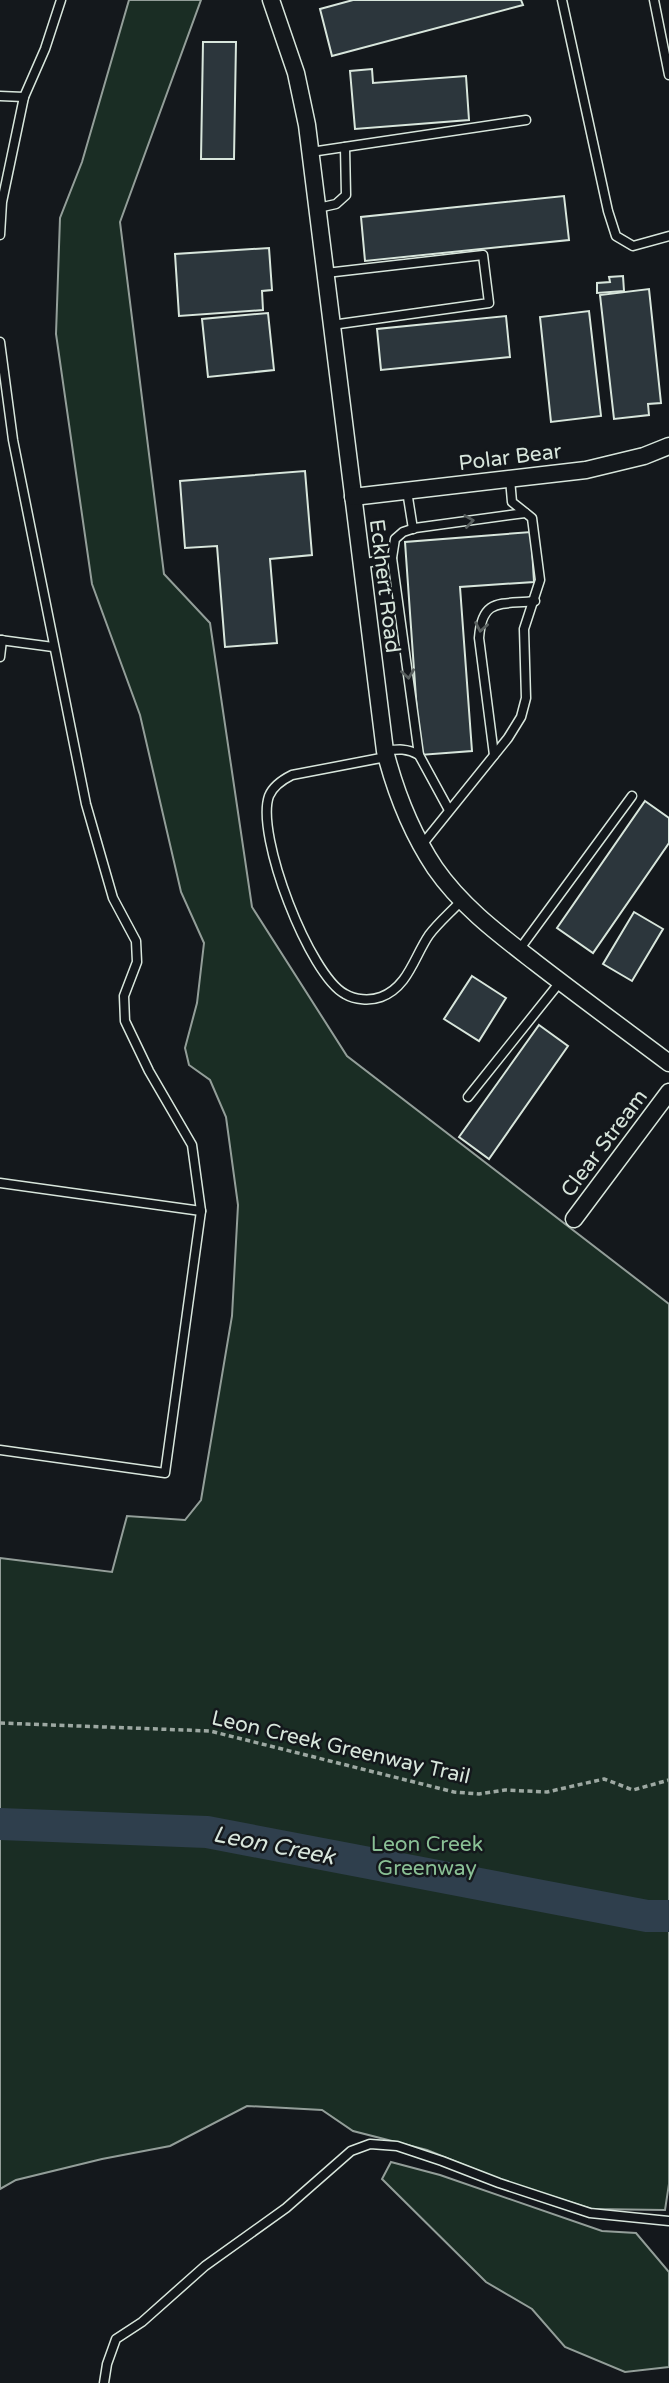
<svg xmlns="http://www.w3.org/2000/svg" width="669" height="2383" viewBox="0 0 669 2383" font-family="'Varela Round',sans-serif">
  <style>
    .green { fill: #1a2d24; stroke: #939e99; stroke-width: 2 }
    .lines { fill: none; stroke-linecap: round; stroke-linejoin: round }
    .river { stroke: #2f3f4d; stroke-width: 32 }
    .building { fill: #2c363c; stroke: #d8e6dc; stroke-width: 2 }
    .lane-casing { stroke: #d8e6dc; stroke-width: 11 }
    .street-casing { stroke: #d8e6dc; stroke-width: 19 }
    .path { stroke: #9da8a2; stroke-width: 3.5; stroke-dasharray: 5 3.5; stroke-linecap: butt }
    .lane { stroke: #14181c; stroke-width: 8 }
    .street { stroke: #14181c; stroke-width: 16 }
    .oneway { stroke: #59605f }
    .labels { text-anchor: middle; stroke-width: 5; stroke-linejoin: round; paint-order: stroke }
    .street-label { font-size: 21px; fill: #d8e6dc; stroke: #14181c }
    .park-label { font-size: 21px; fill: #8ac095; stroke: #14181c }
    .water-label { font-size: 23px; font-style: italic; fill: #d8e6dc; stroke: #14181c }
  </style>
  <rect width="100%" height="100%" fill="#14181c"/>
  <g class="green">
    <polygon points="129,0 201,0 120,222 164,574 210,623 252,907 347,1056 669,1304 669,2184 665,2210 592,2209 506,2182 427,2150 353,2131 322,2110 247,2106 170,2146 102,2159 16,2180 0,2189 0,1558 112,1572 127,1516 185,1520 201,1500 232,1316 238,1205 226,1117 210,1080 189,1065 185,1048 197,1003 204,943 181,892 140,715 92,584 56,334 60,218 82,162"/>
    <polygon points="391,2162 440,2175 602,2231 636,2233 669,2272 669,2367 625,2372 565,2347 532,2309 486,2282 382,2179"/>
  </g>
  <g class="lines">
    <polyline class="river" points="0,1824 207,1832 647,1916 669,1916"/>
  </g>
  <g class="building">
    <polygon points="353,0 521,0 523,5 332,56 320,9"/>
    <polygon points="203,42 236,42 234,159 201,159"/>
    <polygon points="372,69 373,83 466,76 469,120 355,129 350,71"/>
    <polygon points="564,196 569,240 365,261 361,217"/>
    <polygon points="269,248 272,290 262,291 263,310 179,316 175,254"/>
    <polygon points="623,276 624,291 597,293 597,283 610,282 609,277"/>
    <polygon points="649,289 661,403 648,404 649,415 614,419 600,295"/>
    <polygon points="589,311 601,416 551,422 540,317"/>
    <polygon points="268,313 274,370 208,377 202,319"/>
    <polygon points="506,316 510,357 381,370 377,329"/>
    <polygon points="305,471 312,555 270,559 277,643 225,647 217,546 185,548 180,481"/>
    <polygon points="531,532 534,582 460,587 472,751 420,755 405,542"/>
    <polygon points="645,801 669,818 669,843 593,953 557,928"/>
    <polygon points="634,912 663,929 632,981 603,964"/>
    <polygon points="472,976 506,998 479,1041 444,1019"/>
    <polygon points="539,1025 568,1046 489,1159 459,1137"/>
  </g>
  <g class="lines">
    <g class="lane-casing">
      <g id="lane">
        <polyline points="562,0 608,211 616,236 633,246 669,236"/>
        <polyline points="654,0 669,75"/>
        <polyline points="0,96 24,97"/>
        <polyline points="311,152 526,120"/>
        <polyline points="318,208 336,204 346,195 345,147"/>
        <polyline points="0,235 2,202 24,97 45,49 61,0"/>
        <polyline points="326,273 483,255 489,303 332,325"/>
        <polyline points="0,342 13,440 86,804 113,898 136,941 137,962 124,996 125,1021 149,1071 192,1145 201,1211 165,1473 0,1450"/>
        <polyline points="407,491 413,529"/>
        <polyline points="361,564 392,558"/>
        <polyline points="0,640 53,647"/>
        <polyline points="0,657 2,640"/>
        <path d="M 385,751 C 398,749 407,748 419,755 L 449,810"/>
        <polyline points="419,755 392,558 395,539 403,532 415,528 525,513"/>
        <path d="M 494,755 L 479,638 C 482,597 501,605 535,601"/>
        <path d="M 386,757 L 292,775 C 282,780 273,786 269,796 C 255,835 310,976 345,994 C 355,1000 370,1001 381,997 C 408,987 414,957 429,935 C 438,923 451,912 462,900"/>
        <polyline points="421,846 508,738 521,717 526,698 524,629 540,580 532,518 512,502 510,479"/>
        <polyline points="519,950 632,796"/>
        <polyline points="468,1097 560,982"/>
        <polyline points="0,1183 201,1211"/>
        <polyline points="104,2383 107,2364 116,2339 142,2322 205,2266 286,2208 351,2151 370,2144 397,2146 442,2161 499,2183 590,2213 669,2221"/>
      </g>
    </g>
    <g class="street-casing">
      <g id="street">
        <path d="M 271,0 L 296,73 L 307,125 L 385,751 C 396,794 411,832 435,868 C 462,907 500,935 536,963 C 580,997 625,1030 669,1063"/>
        <polyline points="353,497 586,470 644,456 669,446"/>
        <polyline points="574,1219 669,1092"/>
      </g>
    </g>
    <polyline class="path" points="0,1723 210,1731 454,1792 479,1794 505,1790 547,1792 604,1779 633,1790 669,1780"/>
    <use href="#lane" class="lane"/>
    <use href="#street" class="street"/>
  </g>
  <defs><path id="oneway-chevron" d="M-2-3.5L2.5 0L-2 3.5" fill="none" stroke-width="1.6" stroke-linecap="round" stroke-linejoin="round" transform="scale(1.75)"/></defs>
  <g class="oneway">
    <use href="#oneway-chevron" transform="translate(469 521) rotate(-8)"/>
    <use href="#oneway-chevron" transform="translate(481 627) rotate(100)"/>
    <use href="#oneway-chevron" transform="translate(408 674) rotate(82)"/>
  </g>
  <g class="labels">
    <g class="street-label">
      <text transform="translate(510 457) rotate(-7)" y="7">Polar Bear</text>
      <text transform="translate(385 586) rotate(83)" y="7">Eckhert Road</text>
      <text transform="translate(604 1143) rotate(-53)" y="7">Clear Stream</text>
      <text transform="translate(341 1747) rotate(13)" y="7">Leon Creek Greenway Trail</text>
    </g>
    <g class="park-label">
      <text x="427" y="1851">Leon Creek<tspan x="427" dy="24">Greenway</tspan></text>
    </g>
    <g class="water-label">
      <text transform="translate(274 1845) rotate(11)" y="8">Leon Creek</text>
    </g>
  </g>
</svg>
